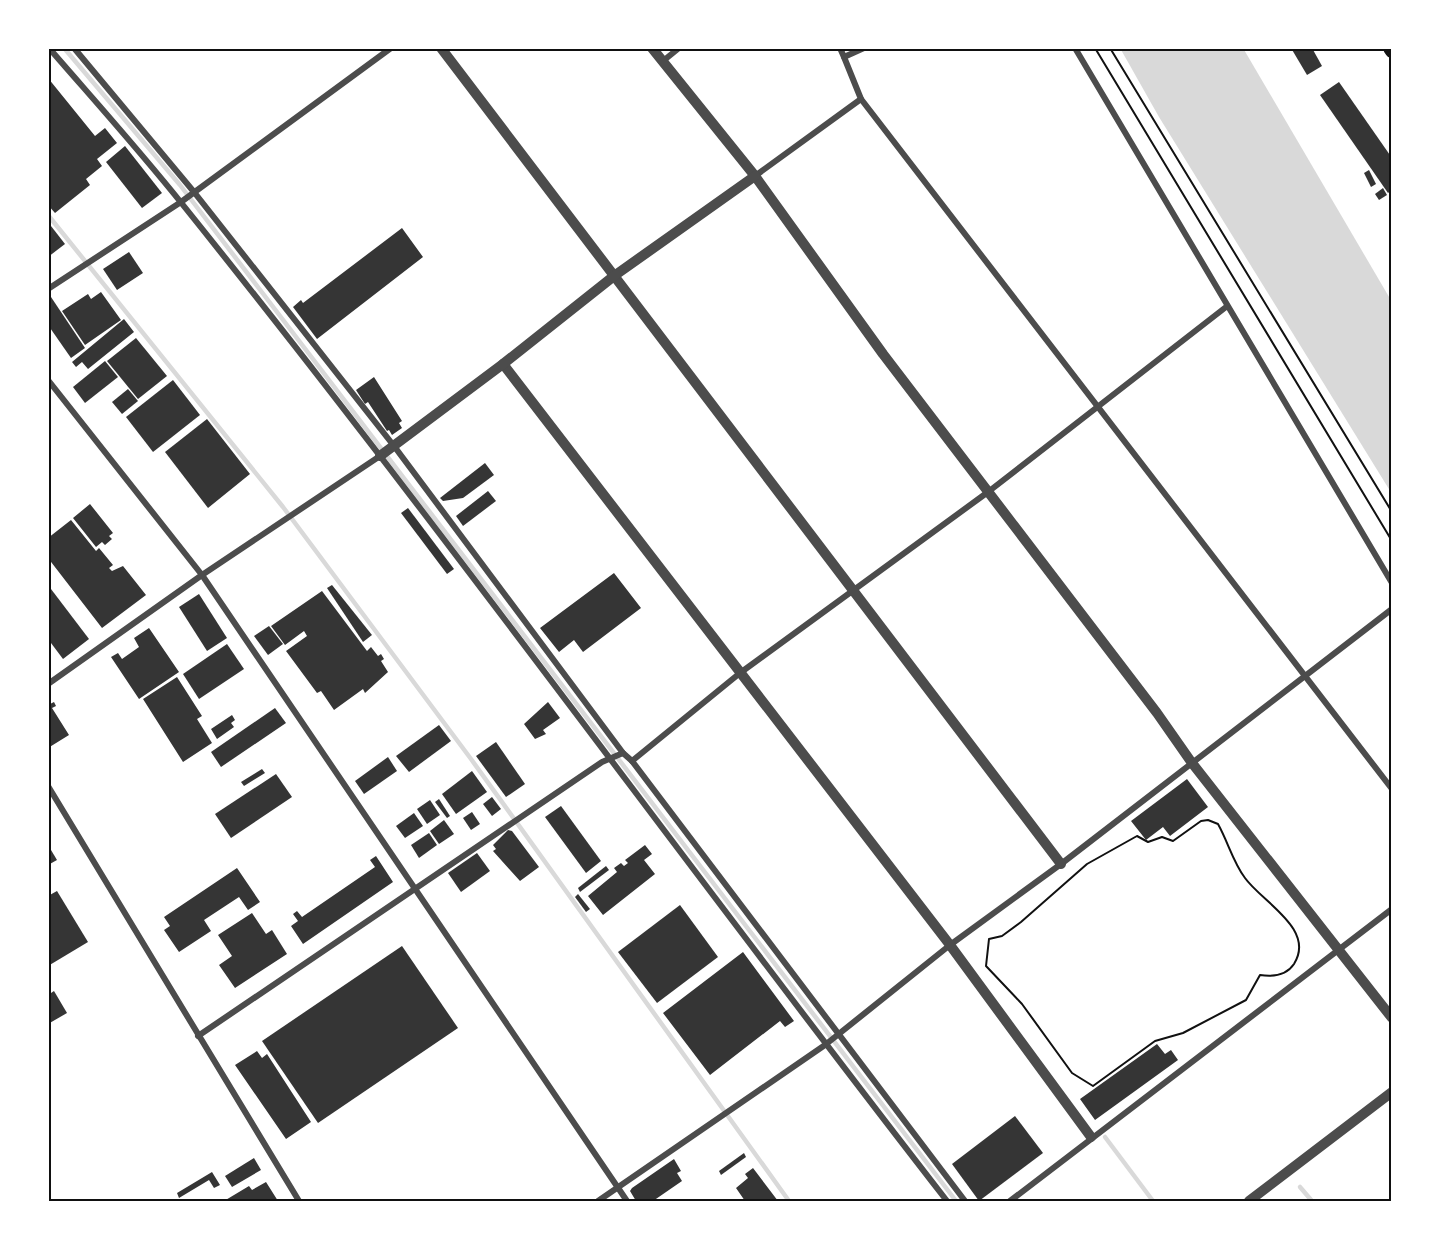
<svg xmlns="http://www.w3.org/2000/svg" width="1440" height="1249" viewBox="0 0 1440 1249" font-family="'Noto Sans',sans-serif">
  <style>
    .water { fill: #d9d9d9 }
    .lines { fill: none; stroke-linecap: round; stroke-linejoin: round }
    .stream { stroke: #d9d9d9; stroke-width: 4.5 }
    .building { fill: #353535 }
    .path { stroke: #111; stroke-width: 2 }
    .minor { stroke: #4c4c4c; stroke-width: 6 }
    .tertiary { stroke: #4c4c4c; stroke-width: 10 }
    .trunk { stroke: #111; stroke-width: 14 }
    .neatline { fill: none; stroke: #111; stroke-width: 2 }
  </style>
  <rect width="100%" height="100%" fill="#fff"/>
  <polygon class="water" points="1120,48 1243,48 1392,302 1392,494 1159,117"/>
  <g class="lines">
    <g class="stream">
      <polyline points="64,48 180,185 956,1201"/>
      <polyline points="48,215 283,507 471,759 789,1201"/>
      <polyline points="1105,1137 1153,1201"/>
      <polyline points="1300,1187 1312,1201"/>
    </g>
  </g>
  <g class="building">
    <polygon points="1291,48 1312,48 1322,66 1307,75"/>
    <polygon points="48,78 95,136 105,128 117,143 97,159 102,166 86,179 90,185 55,213 48,205"/>
    <polygon points="1339,82 1392,158 1392,190 1388,193 1320,95"/>
    <polygon points="125,146 162,193 142,208 106,162"/>
    <polygon points="1369,170 1376,184 1371,187 1364,173"/>
    <polygon points="1383,188 1387,195 1379,200 1375,194"/>
    <polygon points="51,226 65,244 48,257 48,229"/>
    <polygon points="402,228 423,257 317,339 293,307 301,300 303,303"/>
    <polygon points="129,252 143,273 117,290 103,269"/>
    <polygon points="101,292 121,320 85,345 62,311 88,294 91,299"/>
    <polygon points="51,297 85,348 71,358 48,325 48,299"/>
    <polygon points="124,319 134,332 88,369 82,362 76,367 72,362"/>
    <polygon points="136,338 167,376 138,399 107,361"/>
    <polygon points="105,361 118,377 85,403 73,387"/>
    <polygon points="374,377 402,421 399,423 402,428 392,435 389,430 387,431 368,402 365,404 356,390"/>
    <polygon points="173,380 200,415 153,452 126,417"/>
    <polygon points="128,389 138,401 122,414 112,402"/>
    <polygon points="207,419 250,474 208,508 165,452"/>
    <polygon points="485,463 494,475 463,498 443,501 440,498"/>
    <polygon points="488,491 496,501 463,526 456,516"/>
    <polygon points="90,504 113,533 109,536 112,539 105,545 102,542 96,547 73,518"/>
    <polygon points="408,508 454,569 447,574 401,513"/>
    <polygon points="71,520 96,551 99,548 113,565 109,568 112,571 123,566 146,595 102,628 48,558 48,538"/>
    <polygon points="614,573 641,608 583,652 574,640 559,652 540,628"/>
    <polygon points="332,585 372,635 363,642 327,588"/>
    <polygon points="51,589 89,639 63,659 48,639 48,591"/>
    <polygon points="322,591 367,651 371,647 378,656 381,654 384,659 381,661 388,672 365,693 363,689 334,710 321,691 317,693 286,651 307,636 304,631 285,645 271,626"/>
    <polygon points="199,594 227,638 207,651 179,607"/>
    <polygon points="269,626 283,644 268,655 254,636"/>
    <polygon points="149,628 179,672 139,699 111,657 118,653 122,659 139,647 134,638"/>
    <polygon points="227,644 244,669 199,699 183,674"/>
    <polygon points="177,677 202,716 197,719 212,743 183,762 143,699"/>
    <polygon points="48,702 50,704 54,702 56,706 52,708 69,735 48,748"/>
    <polygon points="548,702 560,718 543,730 546,734 535,739 524,724"/>
    <polygon points="275,708 286,723 221,767 211,752"/>
    <polygon points="232,715 235,720 231,723 234,727 217,739 211,729"/>
    <polygon points="439,725 451,741 409,772 396,756"/>
    <polygon points="496,742 525,784 506,797 476,756"/>
    <polygon points="388,757 397,771 364,794 355,781"/>
    <polygon points="262,769 265,773 244,786 241,782"/>
    <polygon points="472,771 487,792 456,814 442,794"/>
    <polygon points="276,774 292,797 231,838 215,814"/>
    <polygon points="1187,779 1208,807 1170,836 1163,827 1146,840 1131,821"/>
    <polygon points="492,797 501,809 492,816 483,804"/>
    <polygon points="439,799 450,816 447,818 435,802"/>
    <polygon points="430,800 440,815 427,824 417,809"/>
    <polygon points="561,806 601,861 586,873 545,817"/>
    <polygon points="472,812 480,824 471,830 463,818"/>
    <polygon points="414,813 423,826 405,838 396,826"/>
    <polygon points="444,820 454,834 439,844 430,831"/>
    <polygon points="508,830 512,831 539,867 520,881 493,851 496,849 493,845"/>
    <polygon points="429,833 437,845 419,858 411,845"/>
    <polygon points="48,845 57,860 48,865"/>
    <polygon points="645,845 652,854 644,860 655,874 603,915 588,896 617,872 614,868 621,863 624,866 628,863 625,860"/>
    <polygon points="477,853 490,871 461,892 448,873"/>
    <polygon points="376,856 393,882 303,944 291,926 298,921 293,914 297,911 302,917 375,867 370,860"/>
    <polygon points="606,866 609,870 580,892 578,888"/>
    <polygon points="237,868 260,902 248,910 239,897 204,920 211,931 179,952 164,930 170,926 164,917"/>
    <polygon points="57,891 88,942 48,966 48,896"/>
    <polygon points="578,894 590,909 586,912 575,897"/>
    <polygon points="680,905 718,957 657,1003 618,952"/>
    <polygon points="252,913 266,934 272,930 287,954 235,988 219,965 232,956 218,935"/>
    <polygon points="402,946 458,1028 318,1123 262,1041"/>
    <polygon points="743,952 794,1021 785,1027 780,1021 710,1075 663,1013"/>
    <polygon points="54,991 67,1013 48,1024 48,995"/>
    <polygon points="1157,1044 1165,1054 1171,1050 1178,1060 1095,1120 1080,1099"/>
    <polygon points="257,1051 262,1058 267,1054 311,1122 286,1139 235,1065"/>
    <polygon points="1015,1116 1043,1153 979,1201 952,1164"/>
    <polygon points="744,1153 746,1157 721,1175 719,1171"/>
    <polygon points="254,1158 261,1170 232,1187 225,1176"/>
    <polygon points="674,1159 681,1171 677,1173 682,1181 653,1201 636,1201 630,1191 632,1188"/>
    <polygon points="753,1168 778,1201 745,1201 736,1188 748,1178 745,1174"/>
    <polygon points="212,1172 220,1185 214,1188 209,1180 179,1198 177,1193"/>
    <polygon points="266,1182 278,1201 224,1201 249,1186 252,1190"/>
  </g>
  <g class="lines">
    <g class="path">
      <polyline points="1095,48 1392,541"/>
      <polyline points="1110,48 1392,512"/>
      <path d="M 1208,820 L 1218,824 C 1228,842 1233,862 1245,878 C 1262,902 1316,929 1294,964 C 1286,976 1273,977 1260,975 L 1246,1000 L 1183,1033 L 1155,1041 L 1093,1086 L 1072,1073 L 1022,1004 L 986,966 L 989,939 L 1002,936 L 1021,922 L 1087,864 L 1137,836 L 1148,842 L 1162,837 L 1173,841 L 1201,821 Z"/>
    </g>
    <g class="minor">
      <path d="M 49,48 C 94,100 140,151 183,205 C 445,531 690,871 947,1201"/>
      <polyline points="74,48 194,192 394,446 623,753 632,761 965,1201"/>
      <polyline points="840,48 844,57"/>
      <polyline points="1075,48 1392,583"/>
      <polyline points="663,61 679,48"/>
      <polyline points="861,99 1392,789"/>
      <polyline points="755,176 861,99 844,57 864,48"/>
      <polyline points="48,289 181,202 391,48"/>
      <polyline points="48,380 202,575 627,1201"/>
      <polyline points="48,684 202,575 380,456"/>
      <polyline points="632,761 740,673 988,492 1226,307"/>
      <polyline points="48,786 299,1201"/>
      <polyline points="198,1036 602,762 623,753"/>
      <polyline points="598,1201 825,1045 950,945 1061,864 1392,609"/>
      <polyline points="1010,1201 1392,909"/>
    </g>
    <g class="tertiary">
      <polyline points="441,48 1061,864"/>
      <polyline points="652,48 755,176 883,354 1157,713 1192,763 1392,1018"/>
      <polyline points="503,364 950,945 1091,1137"/>
      <polyline points="380,456 503,364 614,276 755,176"/>
      <polyline points="1249,1201 1392,1092"/>
    </g>
    <polyline class="trunk" points="1390,48 1392,51"/>
  </g>
  <rect width="1440" height="1249" fill="none" stroke="#ffffff" stroke-width="99"/>
  <rect x="50" y="50" width="1340" height="1150" class="neatline"/>
</svg>
